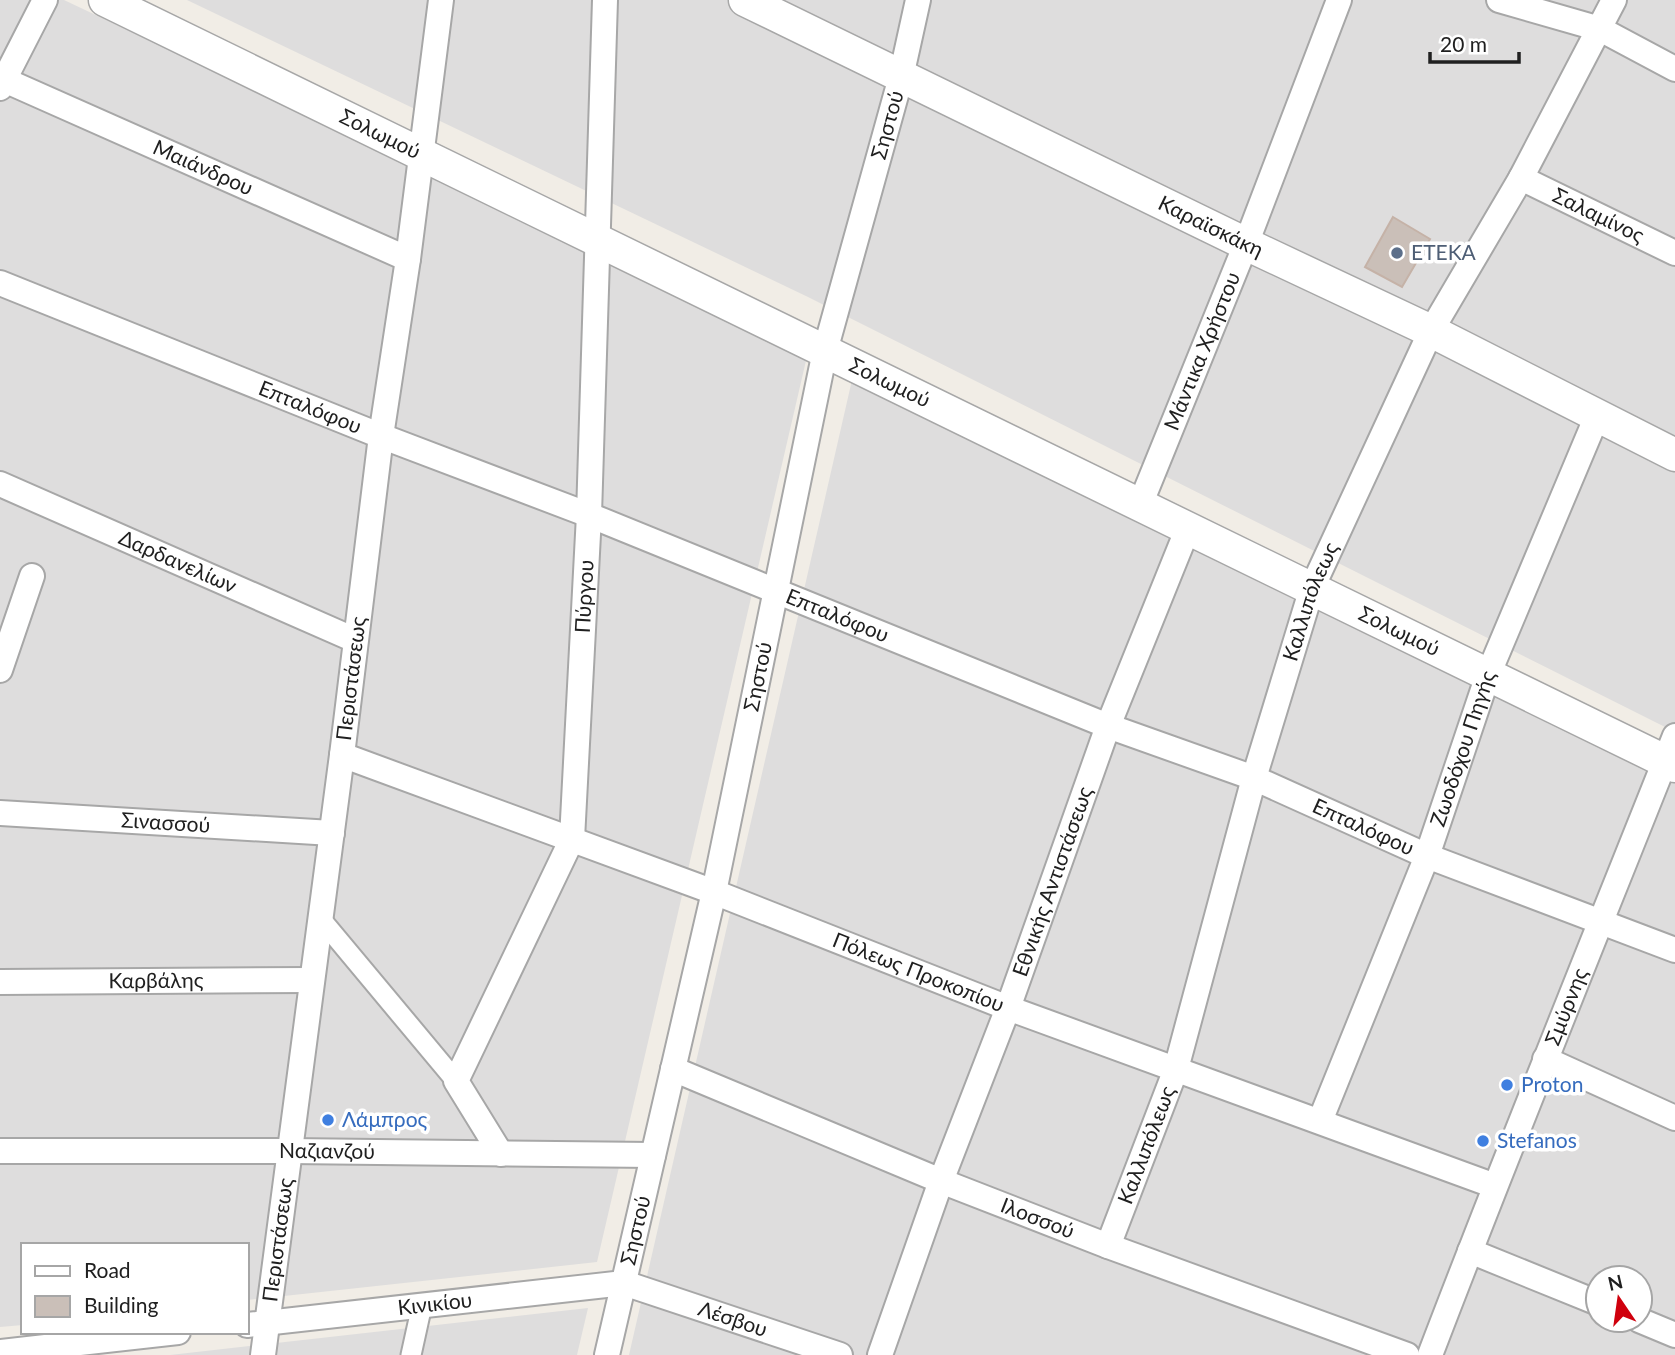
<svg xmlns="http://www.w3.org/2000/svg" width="1675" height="1355" viewBox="0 0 1675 1355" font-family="Lato,sans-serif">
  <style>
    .residential { fill: #dedddd; fill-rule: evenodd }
    .building { fill: #cabfb8; stroke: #c5b2a7; stroke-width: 2 }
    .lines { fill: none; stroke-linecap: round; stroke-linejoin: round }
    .pedestrian-casing { stroke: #a7a7a7; stroke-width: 23 }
    .minor-casing { stroke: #a7a7a7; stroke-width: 28 }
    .tertiary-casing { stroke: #a7a7a7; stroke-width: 35 }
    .pedestrian { stroke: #fff; stroke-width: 19 }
    .minor { stroke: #fff; stroke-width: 24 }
    .tertiary { stroke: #fff; stroke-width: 32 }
    .service-dot { fill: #5c6f8a; stroke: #fff; stroke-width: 2.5 }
    .shop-dot { fill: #3f7fe0; stroke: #fff; stroke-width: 2.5 }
    .labels { text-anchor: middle; stroke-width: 7; stroke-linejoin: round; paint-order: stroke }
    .street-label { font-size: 21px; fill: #202020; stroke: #fff }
    .service-label { font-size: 21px; fill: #4e5e75; stroke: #fff; text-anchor: start }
    .shop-label { font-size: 21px; fill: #366cbe; stroke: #fff; text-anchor: start }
  </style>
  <rect width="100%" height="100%" fill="#f1ede6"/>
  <g class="residential">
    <polygon points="0,0 64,0 808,352 597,1262 247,1300 247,1245 23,1245 23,1325 0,1327"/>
    <polygon points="187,0 1675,0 1675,732 808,297"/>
    <path d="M 852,380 L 1675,782 L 1675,1355 L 629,1355 ZM 1598,1278 L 1640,1278 L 1640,1320 L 1598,1320 Z"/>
    <polygon points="588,1308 577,1355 170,1355"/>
  </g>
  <polygon class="building" points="1393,217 1430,239 1402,287 1365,267"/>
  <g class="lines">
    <g class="pedestrian-casing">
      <g id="pedestrian">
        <polyline points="320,918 456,1081"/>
        <polyline points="411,1355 422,1305"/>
      </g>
    </g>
    <g class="minor-casing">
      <g id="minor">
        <polyline points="1499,0 1600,29 1675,69"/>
        <path id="s1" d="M 0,78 L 408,259"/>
        <polyline points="0,88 45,0"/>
        <path id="s2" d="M 1521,178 L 1675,253"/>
        <path id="s3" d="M 0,283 L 381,436 L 589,515 L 1108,726 L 1254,778 L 1427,856 L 1675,950"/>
        <path id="s4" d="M 0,484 L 355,640"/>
        <path id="s5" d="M 1140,505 L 1246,244 L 1339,0"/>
        <polyline points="0,670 32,576"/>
        <path id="s6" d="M 342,755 L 714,892 L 1008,1008 L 1495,1186"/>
        <path id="s7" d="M 0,813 L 332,833"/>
        <path id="s8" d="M 0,982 L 312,980"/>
        <polyline points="1545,1059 1675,1118"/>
        <path id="s9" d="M 673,1069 L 941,1181 L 1108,1246 L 1407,1355"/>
        <path id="s10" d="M 1320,1121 L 1427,856 L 1488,675 L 1597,416"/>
        <path id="s11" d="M 0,1151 L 289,1151 L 653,1155"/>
        <path id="s12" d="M 501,1154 L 456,1081 L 572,839 L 589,515 L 605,0"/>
        <path id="s13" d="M 1108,1246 L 1176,1069 L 1254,778 L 1312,588 L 1431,331 L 1521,178 L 1614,0"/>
        <polyline points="1470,1251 1598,1303"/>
        <polyline points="1639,1320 1675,1335"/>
        <path id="s14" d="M 247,1325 L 624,1283 L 840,1355"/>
        <polyline points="0,1352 178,1332"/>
        <path id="s15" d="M 263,1355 L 342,755 L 381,436 L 408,259 L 441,0"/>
        <path id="s16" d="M 607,1355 L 714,892 L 825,351 L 901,77 L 918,0"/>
        <path id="s17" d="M 880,1355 L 941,1181 L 1008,1008 L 1108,726 L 1188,528"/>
        <path id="s18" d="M 1430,1355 C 1509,1148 1593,942 1675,736"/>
      </g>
    </g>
    <g class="tertiary-casing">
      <g id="tertiary">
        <path id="s19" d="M 105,0 L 1675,766"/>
        <path id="s20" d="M 745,0 L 1246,244 L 1431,331 L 1675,455"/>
      </g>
    </g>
    <use href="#pedestrian" class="pedestrian"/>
    <use href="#minor" class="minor"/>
    <use href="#tertiary" class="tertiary"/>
  </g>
  <circle class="service-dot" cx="1397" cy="253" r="7"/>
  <g class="shop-dot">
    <circle cx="1507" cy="1085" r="7"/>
    <circle cx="328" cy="1120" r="7"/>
    <circle cx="1483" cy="1141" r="7"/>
  </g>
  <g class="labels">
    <g class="street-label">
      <text dy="7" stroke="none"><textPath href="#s16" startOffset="1262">Σηστού</textPath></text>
      <text dy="7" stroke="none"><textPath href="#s19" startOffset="306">Σολωμού</textPath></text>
      <text dy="7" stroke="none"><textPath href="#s1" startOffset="222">Μαιάνδρου</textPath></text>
      <text dy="7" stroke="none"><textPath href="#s2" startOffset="86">Σαλαμίνος</textPath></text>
      <text dy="7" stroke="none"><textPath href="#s20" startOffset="518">Καραϊσκάκη</textPath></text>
      <text dy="7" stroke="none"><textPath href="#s5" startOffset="166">Μάντικα Χρήστου</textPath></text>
      <text dy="7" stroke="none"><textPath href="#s19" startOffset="873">Σολωμού</textPath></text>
      <text dy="7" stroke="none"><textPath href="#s3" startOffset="334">Επταλόφου</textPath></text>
      <text dy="7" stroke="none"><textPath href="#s4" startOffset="194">Δαρδανελίων</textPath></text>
      <text dy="7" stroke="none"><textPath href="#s12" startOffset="597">Πύργου</textPath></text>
      <text dy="7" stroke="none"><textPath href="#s13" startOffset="676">Καλλιπόλεως</textPath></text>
      <text dy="7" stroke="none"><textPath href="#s3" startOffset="901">Επταλόφου</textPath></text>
      <text dy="7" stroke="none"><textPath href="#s19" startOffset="1440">Σολωμού</textPath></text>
      <text dy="7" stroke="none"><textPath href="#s16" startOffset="695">Σηστού</textPath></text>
      <text dy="7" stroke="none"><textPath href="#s15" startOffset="682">Περιστάσεως</textPath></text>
      <text dy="7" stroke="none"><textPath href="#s10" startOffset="399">Ζωοδόχου Πηγής</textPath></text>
      <text dy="7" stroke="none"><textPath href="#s7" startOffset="166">Σινασσού</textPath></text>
      <text dy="7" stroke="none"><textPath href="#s3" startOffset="1468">Επταλόφου</textPath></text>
      <text dy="7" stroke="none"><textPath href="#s17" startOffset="504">Εθνικής Αντιστάσεως</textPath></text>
      <text dy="7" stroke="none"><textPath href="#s6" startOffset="616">Πόλεως Προκοπίου</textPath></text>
      <text dy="7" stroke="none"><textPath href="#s8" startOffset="156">Καρβάλης</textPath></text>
      <text dy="7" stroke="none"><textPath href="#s18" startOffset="374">Σμύρνης</textPath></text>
      <text dy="7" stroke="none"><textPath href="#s13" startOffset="108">Καλλιπόλεως</textPath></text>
      <text dy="7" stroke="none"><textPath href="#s11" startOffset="327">Ναζιανζού</textPath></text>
      <text dy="7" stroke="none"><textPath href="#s9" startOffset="394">Ιλοσσού</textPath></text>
      <text dy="7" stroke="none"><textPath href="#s16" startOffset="128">Σηστού</textPath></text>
      <text dy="7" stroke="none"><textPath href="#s15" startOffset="116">Περιστάσεως</textPath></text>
      <text dy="7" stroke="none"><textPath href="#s14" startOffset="189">Κινικίου</textPath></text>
      <text dy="7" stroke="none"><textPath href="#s14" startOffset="494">Λέσβου</textPath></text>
    </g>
    <g class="service-label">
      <text x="1411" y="260">ΕΤΕΚΑ</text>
    </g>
    <g class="shop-label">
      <text x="1521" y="1092">Proton</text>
      <text x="342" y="1127">Λάμπρος</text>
      <text x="1497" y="1148">Stefanos</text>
    </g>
  </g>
  <rect x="21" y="1243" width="228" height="91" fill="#ffffff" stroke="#a6a6a6" stroke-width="2"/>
  <rect x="35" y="1266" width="35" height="10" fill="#ffffff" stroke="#a6a6a6" stroke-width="2"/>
  <text x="84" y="1278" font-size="21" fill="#202020">Road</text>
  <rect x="35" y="1296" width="35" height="21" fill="#cabfb8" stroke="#a6a6a6" stroke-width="2"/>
  <text x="84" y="1313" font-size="21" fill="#202020">Building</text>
  <g transform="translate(1619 1299) rotate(347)"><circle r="33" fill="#ffffff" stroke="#a6a6a6" stroke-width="2"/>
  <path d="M0-5L12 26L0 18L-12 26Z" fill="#d0000d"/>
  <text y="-10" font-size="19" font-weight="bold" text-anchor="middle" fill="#202020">N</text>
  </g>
  <path d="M1430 52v10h89v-10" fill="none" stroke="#202020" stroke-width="3.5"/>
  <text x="1440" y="52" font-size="21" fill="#202020" stroke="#ffffff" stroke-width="5" paint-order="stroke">20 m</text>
</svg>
